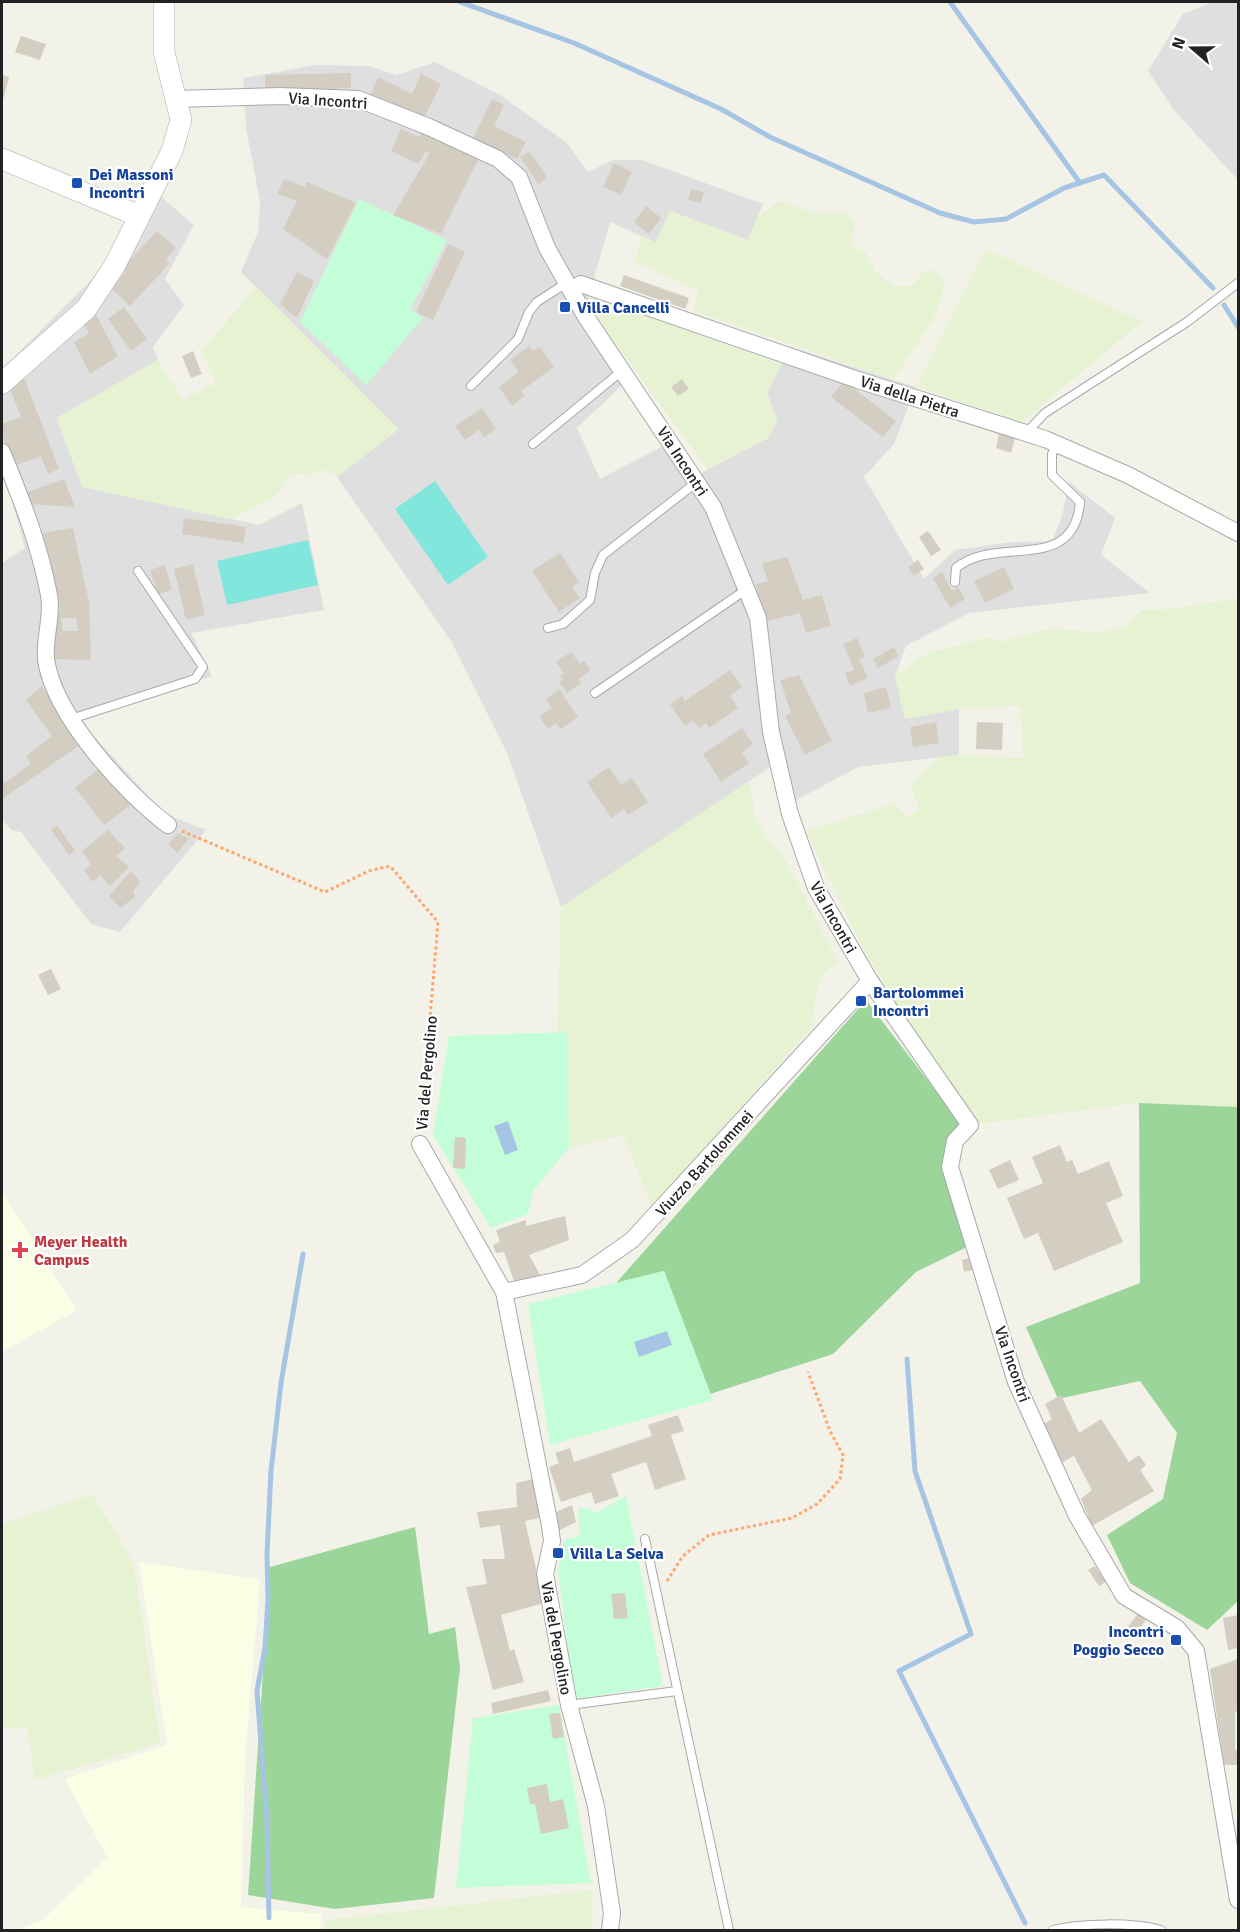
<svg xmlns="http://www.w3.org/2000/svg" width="1240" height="1932" viewBox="0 0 1240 1932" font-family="Signika,sans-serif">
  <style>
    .residential { fill: #e0dfdf }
    .education { fill: #f8ffe5 }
    .farmland { fill: #e7f2d3 }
    .forest { fill: #9bd59a }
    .park { fill: #c4fed8 }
    .pitch { fill: #81e6db }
    .water { fill: #a6c4e3 }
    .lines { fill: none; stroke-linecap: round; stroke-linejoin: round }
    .stream { stroke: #a6c4e3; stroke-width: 5 }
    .building { fill: #d3cec1; fill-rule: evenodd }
    .service-casing { stroke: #a9a9a9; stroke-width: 10 }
    .minor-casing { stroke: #a9a9a9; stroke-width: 18 }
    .tertiary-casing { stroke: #a9a9a9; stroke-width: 22 }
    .path { stroke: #ffa46d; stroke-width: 3; stroke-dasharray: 3 3; stroke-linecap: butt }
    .service { stroke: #fff; stroke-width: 8 }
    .minor { stroke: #fff; stroke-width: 16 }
    .tertiary { stroke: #fff; stroke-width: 21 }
    .transit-dot { fill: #1a4fb4; stroke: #fff; stroke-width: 2 }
    .health-dot { fill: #e0444e; stroke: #fff; stroke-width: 2 }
    .labels { text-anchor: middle; stroke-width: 4.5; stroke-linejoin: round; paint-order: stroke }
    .street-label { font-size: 16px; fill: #222; stroke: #fff }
    .transit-label { font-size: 16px; font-weight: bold; fill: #164399; stroke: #fff; text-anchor: start }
    .health-label { font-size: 16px; font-weight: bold; fill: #be3a42; stroke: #fff; text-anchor: start }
  </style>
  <rect width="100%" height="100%" fill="#f3f2e8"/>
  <g class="residential">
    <polygon points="1213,2 1238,2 1238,180 1174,110 1148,71 1183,14"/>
    <polygon points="435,62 500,95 567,143 588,172 613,160 642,160 763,204 748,240 670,211 656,243 610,222 589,296 590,309 634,374 577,428 600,479 678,438 699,474 768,438 777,421 767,392 791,347 916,387 894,444 864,477 924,579 955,550 1012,542 1052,541 1062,516 1069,482 1115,518 1101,555 1150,593 969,613 906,646 895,676 905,719 959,709 959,755 858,767 780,809 772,766 561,907 508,755 451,641 337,477 398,429 241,272 258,232 260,202 246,127 243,78 315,65 370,66 396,75"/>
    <polygon points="144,182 194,225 165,279 184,305 153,347 158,360 57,418 82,486 259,525 302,503 324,610 191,633 212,676 80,721 165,814 206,830 120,932 91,924 21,832 11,830 2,819 2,563 25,548 11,498 2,477 2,369 105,266"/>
  </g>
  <g class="education">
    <polygon points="2,1191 77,1310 2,1352"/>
    <polygon points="139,1562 260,1579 245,1759 241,1907 321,1914 320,1930 17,1930 44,1919 107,1857 65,1779 167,1745"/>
  </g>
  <g class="farmland">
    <polygon points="779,201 817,214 830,211 848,214 856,224 849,245 866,253 876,272 893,286 912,286 922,273 934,270 945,282 935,317 893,380 694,311 698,290 635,262 641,236 656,242 670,211 748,240 757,218"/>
    <polygon points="986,249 1142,322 1021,422 916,387"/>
    <polygon points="256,286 399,429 337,477 323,470 308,476 300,473 286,478 280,491 273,498 230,519 82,487 57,418 158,360 183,400 216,383 202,351"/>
    <polygon points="589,296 782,364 767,392 777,421 768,438 708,469 590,309"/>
    <polygon points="1238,598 1238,1107 1139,1103 970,1125 860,943 806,831 895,803 906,817 919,809 911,786 937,758 959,755 1023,758 1020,706 959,709 905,719 895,676 928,653 989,637 1001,642 1052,628 1100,633 1126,626 1141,610 1170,609"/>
    <polygon points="749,781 755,816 767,839 784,857 838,961 823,975 816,992 812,1027 652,1207 623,1135 569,1148 567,1033 557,1032 561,907"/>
    <polygon points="93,1494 134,1565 160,1743 35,1780 27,1728 2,1728 2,1524"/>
    <polygon points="593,1890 591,1930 325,1930 326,1920"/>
  </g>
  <g class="forest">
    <polygon points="866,1000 961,1124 948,1143 942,1167 967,1247 916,1272 833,1354 710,1394 664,1271 616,1283"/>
    <polygon points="1139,1103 1238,1107 1238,1601 1207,1630 1130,1583 1107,1535 1163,1499 1177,1433 1140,1381 1058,1399 1026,1327 1140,1283"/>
    <polygon points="415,1527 429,1634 455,1627 460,1668 434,1898 335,1909 248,1895 270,1567"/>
  </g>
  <g class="park">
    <polygon points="359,199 447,240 410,310 423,318 366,385 300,322"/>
    <polygon points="567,1032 569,1148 533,1191 528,1214 491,1228 433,1135 449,1036"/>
    <polygon points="664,1271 713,1400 550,1445 528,1304"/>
    <polygon points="626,1496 663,1686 574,1699 558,1569 564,1540 580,1536 578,1508 592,1509 594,1514"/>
    <polygon points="559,1705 591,1883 456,1888 473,1718"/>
  </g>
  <g class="pitch">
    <polygon points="435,481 488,557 448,585 395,509"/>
    <polygon points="308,540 318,585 227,605 217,561"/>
  </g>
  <g class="water">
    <polygon points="508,1121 518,1150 505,1155 494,1126"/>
    <polygon points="667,1331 672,1345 639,1357 634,1342"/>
  </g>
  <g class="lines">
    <g class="stream">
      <polyline points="460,2 574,43 721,109 770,137 940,213 974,222 1006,219 1064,188 1104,175 1213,288"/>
      <polyline points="950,2 1080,183"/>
      <polyline points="1224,305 1238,327"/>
      <polyline points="907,1359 915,1471 971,1634 899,1671 1025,1923"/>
      <polyline points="269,1918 267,1821 257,1691 265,1648 268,1600 267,1554 271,1471 281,1383 303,1254"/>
    </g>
  </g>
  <g class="building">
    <polygon points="21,36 46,44 40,60 15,52"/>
    <polygon points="351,73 351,88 265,91 265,75"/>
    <polygon points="421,74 441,84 423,120 370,95 378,77 412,94"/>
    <polygon points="2,75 9,77 2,104"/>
    <polygon points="492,99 504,105 494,126 526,142 517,159 473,138"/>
    <polygon points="401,129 419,137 421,133 478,160 441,234 393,215 430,153 426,151 418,164 391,151"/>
    <polygon points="529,151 547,177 539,185 520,157"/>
    <polygon points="614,163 632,172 621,195 603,187"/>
    <polygon points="284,179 305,187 307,182 356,203 327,259 283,229 297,201 277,194"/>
    <polygon points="691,189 704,192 701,203 688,200"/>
    <polygon points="646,206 661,218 649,234 634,222"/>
    <polygon points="157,231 176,248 166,259 170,263 130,306 111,288 125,273 121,269"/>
    <polygon points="448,244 465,252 433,320 416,312"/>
    <polygon points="297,272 314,281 297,318 280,304"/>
    <polygon points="624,275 689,298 685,309 620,286"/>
    <polygon points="124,307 147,339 131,351 108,319"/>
    <polygon points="96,315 118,356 90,374 74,342 89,333 83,324"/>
    <polygon points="529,346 533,351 540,347 554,367 521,391 525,396 512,406 499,387 519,372 510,360"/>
    <polygon points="193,351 202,374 191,378 182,356"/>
    <polygon points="23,375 59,469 48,474 41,456 14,466 2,435 2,424 21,417 7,381"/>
    <polygon points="682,379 689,389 678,396 671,387"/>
    <polygon points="844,381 896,421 883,437 831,397"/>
    <polygon points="482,408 496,429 484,437 479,430 465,440 455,426"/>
    <polygon points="999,434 1015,438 1011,453 996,448"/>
    <polygon points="64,479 75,507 28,504 25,493"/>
    <polygon points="184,518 246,527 243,543 182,534"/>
    <path d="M 73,528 L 89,603 L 91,660 L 51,659 L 53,611 L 60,611 L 43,533 ZM 61,618 L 76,618 L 78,631 L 63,631 Z"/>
    <polygon points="928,531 941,550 931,556 919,537"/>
    <polygon points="560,553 579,582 572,587 580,598 559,612 532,571"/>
    <polygon points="787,557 803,600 822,595 831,626 806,633 800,613 764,622 756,584 768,581 762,563"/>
    <polygon points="918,560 924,569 914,576 908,567"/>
    <polygon points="193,564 205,615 186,620 174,569"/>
    <polygon points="165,565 172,590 158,594 150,570"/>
    <polygon points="1004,567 1014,589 985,603 974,581"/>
    <polygon points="942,572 952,591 958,587 965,599 950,608 933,578"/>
    <polygon points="857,638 865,657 859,659 868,678 850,686 845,673 854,670 843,644"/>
    <polygon points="894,647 899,656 878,668 873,659"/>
    <polygon points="571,652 580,664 584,661 591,670 579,679 581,683 567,693 559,682 563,680 560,676 564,673 556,662"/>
    <polygon points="730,670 742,687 730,696 738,708 709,728 706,723 699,728 693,720 685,726 670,704 682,696 685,701"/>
    <polygon points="799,675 832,741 805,755 785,716 791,713 780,680"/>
    <polygon points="42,686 80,745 2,799 2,779 4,783 31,764 26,756 52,736 26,700"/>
    <polygon points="886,687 891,708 868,713 864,693"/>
    <polygon points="559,689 578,717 561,729 556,723 548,729 539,716 552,708 546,699"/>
    <polygon points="936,722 939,743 913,747 910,727"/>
    <polygon points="977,722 1003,723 1002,750 976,749"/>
    <polygon points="742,728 753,744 742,752 749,763 721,782 703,754"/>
    <polygon points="103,765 133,803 104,825 75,788"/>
    <polygon points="609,767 621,785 632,778 648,802 628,815 624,809 611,818 587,782"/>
    <polygon points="57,825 75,851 69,855 51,830"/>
    <polygon points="108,830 125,848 116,856 129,867 110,886 100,875 93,882 84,870 91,864 82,851"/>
    <polygon points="178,833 189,839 177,853 168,844"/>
    <polygon points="131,871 140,882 133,891 135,897 120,908 109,896"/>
    <polygon points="51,969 61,989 48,995 38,975"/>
    <polygon points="455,1137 466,1138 465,1169 453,1168"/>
    <polygon points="1060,1145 1067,1162 1072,1160 1078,1174 1109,1161 1123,1196 1106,1203 1123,1242 1054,1271 1038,1233 1024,1239 1007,1198 1043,1183 1032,1157"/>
    <polygon points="1010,1160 1019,1180 998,1189 989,1170"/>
    <polygon points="565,1216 569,1240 529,1255 542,1278 514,1281 504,1252 496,1253 493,1245 500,1242 496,1230 526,1220 526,1226"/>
    <polygon points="969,1258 972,1270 964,1272 962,1260"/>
    <polygon points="1061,1395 1079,1433 1101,1419 1129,1462 1139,1455 1146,1465 1140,1470 1154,1491 1092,1526 1081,1499 1092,1490 1074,1456 1061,1463 1044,1424 1052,1419 1045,1404"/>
    <polygon points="678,1415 684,1431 671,1435 686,1479 655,1490 646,1462 611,1474 619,1496 595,1504 591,1492 561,1502 549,1467 559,1463 555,1453 570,1448 574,1462 652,1436 648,1425"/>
    <polygon points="538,1478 543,1517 525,1521 544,1603 501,1615 510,1651 514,1649 524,1682 493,1690 466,1587 487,1584 482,1559 505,1559 500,1525 480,1528 477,1512 517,1507 516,1483"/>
    <polygon points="572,1505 576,1522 558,1531 554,1513"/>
    <polygon points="1095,1566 1106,1582 1099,1586 1088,1570"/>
    <polygon points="625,1593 628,1618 614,1619 611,1594"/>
    <polygon points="1139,1612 1147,1618 1137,1633 1128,1627"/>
    <polygon points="1238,1615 1238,1648 1228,1650 1223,1618"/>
    <polygon points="1238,1659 1238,1711 1235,1712 1235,1750 1238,1750 1238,1765 1224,1765 1210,1669"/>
    <polygon points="548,1690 551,1701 493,1714 491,1703"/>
    <polygon points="560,1713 564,1737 553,1739 549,1714"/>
    <polygon points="547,1784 550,1802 563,1799 569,1828 541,1834 535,1804 530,1804 527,1788"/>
  </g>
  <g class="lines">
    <g class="service-casing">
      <g id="service">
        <polyline points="471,386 518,339 529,312 537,302 568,282"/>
        <polyline points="1026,433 1045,413 1187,322 1238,283"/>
        <polyline points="533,444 623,370"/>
        <path d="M 955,582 L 956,568 C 995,534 1074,576 1080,502 L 1052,475 L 1052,454 L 1057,444"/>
        <polyline points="548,628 563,624 590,600 595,573 603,555 697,482"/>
        <polyline points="595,693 747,589"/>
        <polyline points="71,719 195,679 203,667 138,571"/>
        <polyline points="645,1539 729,1930"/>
        <polyline points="569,1705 677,1691"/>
        <path d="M 1053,1930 C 1081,1923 1133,1922 1161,1930"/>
      </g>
    </g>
    <g class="minor-casing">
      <g id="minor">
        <polyline points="175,99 280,96 358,99 429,127 498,159 519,177 547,248 586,317 713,507 758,618 771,732 790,814 816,888 870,981 970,1125 955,1141 950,1167 1016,1382 1077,1516 1124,1596 1177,1628 1196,1651 1238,1900"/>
        <polyline points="572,289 581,284 858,380 1045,439 1128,475 1238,533"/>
        <path d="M 2,452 C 21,498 40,546 49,595 C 53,615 44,638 46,659 C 53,714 125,793 168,825"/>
        <polyline points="420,1144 504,1292 550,1526 552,1541 545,1574 569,1705 596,1806 612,1913 610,1930"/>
        <polyline points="504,1292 582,1275 632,1240 870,981"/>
      </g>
    </g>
    <g class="tertiary-casing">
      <g id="tertiary">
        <polyline points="2,159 139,216"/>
        <polyline points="2,383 86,309 115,265 172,151 181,120 164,52 164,2"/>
      </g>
    </g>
    <g class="path">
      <polyline points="182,831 325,892 369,871 390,866 438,922 421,1127"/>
      <polyline points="667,1581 683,1556 709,1535 792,1518 817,1504 840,1479 843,1455 830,1431 808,1372"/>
    </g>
    <use href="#service" class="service"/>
    <use href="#minor" class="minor"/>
    <use href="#tertiary" class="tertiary"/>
  </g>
  <g class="transit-dot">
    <rect x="71" y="177" width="12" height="12" rx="3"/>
    <rect x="559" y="301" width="12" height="12" rx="3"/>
    <rect x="855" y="995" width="12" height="12" rx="3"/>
    <rect x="552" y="1547" width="12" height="12" rx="3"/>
    <rect x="1170" y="1634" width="12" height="12" rx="3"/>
  </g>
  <path class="health-dot" d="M17 1241h6v6h6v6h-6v6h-6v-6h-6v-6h6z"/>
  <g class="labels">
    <g class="street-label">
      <text transform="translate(328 100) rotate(4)" y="6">Via Incontri</text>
      <text transform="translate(910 396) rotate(18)" y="6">Via della Pietra</text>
      <text transform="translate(683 461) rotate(57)" y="6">Via Incontri</text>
      <text transform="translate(834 917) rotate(61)" y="6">Via Incontri</text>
      <text transform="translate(426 1073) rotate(-85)" y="6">Via del Pergolino</text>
      <text transform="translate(704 1163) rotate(-48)" y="6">Viuzzo Bartolommei</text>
      <text transform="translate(1013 1364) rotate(71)" y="6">Via Incontri</text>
      <text transform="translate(557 1638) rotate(80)" y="6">Via del Pergolino</text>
    </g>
    <g class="transit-label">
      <text x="89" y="180">Dei Massoni<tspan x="89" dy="18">Incontri</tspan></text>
      <text x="577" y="313">Villa Cancelli</text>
      <text x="873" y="998">Bartolommei<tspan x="873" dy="18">Incontri</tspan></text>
      <text x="570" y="1559">Villa La Selva</text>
      <text x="1164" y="1637" text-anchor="end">Incontri<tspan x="1164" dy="18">Poggio Secco</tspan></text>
    </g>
    <g class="health-label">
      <text x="34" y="1247">Meyer Health<tspan x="34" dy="18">Campus</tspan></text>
    </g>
  </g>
  <rect width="1240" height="1932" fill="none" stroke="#222222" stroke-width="6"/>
  <g transform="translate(1192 48) rotate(290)" stroke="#ffffff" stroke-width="4.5" paint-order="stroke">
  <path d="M0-4.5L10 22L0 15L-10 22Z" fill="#222222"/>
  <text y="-9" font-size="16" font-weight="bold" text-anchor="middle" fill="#222222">N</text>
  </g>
</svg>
